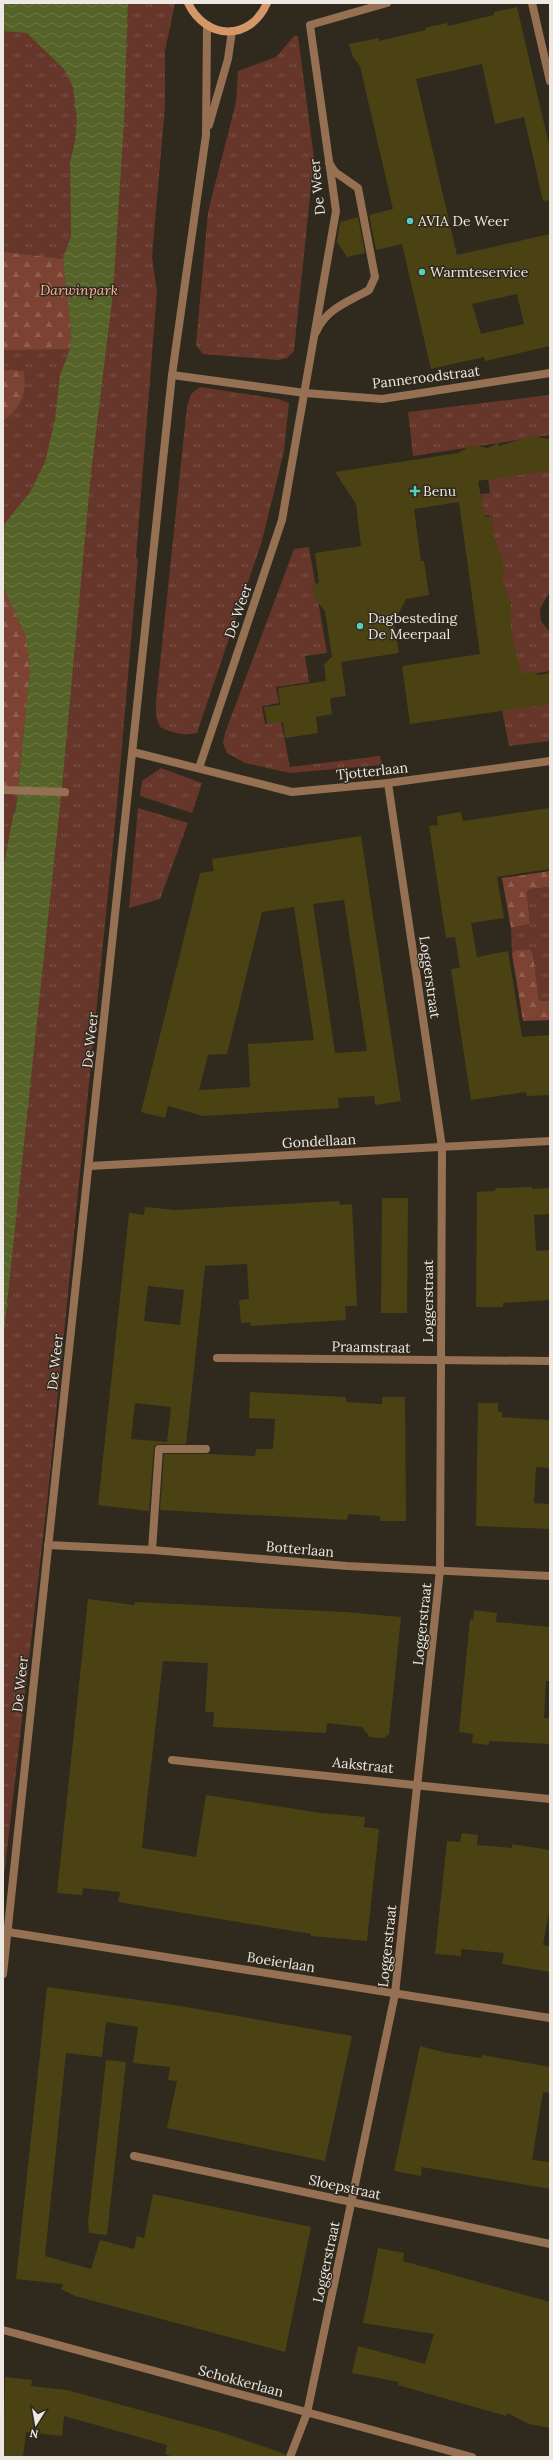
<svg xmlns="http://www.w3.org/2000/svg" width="553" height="2460" viewBox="0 0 553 2460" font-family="Lora,serif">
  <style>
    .grass { fill: url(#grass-tufts) }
    .forest { fill: url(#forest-firs) }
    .water { fill: url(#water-waves) }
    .building { fill: #4b4213; fill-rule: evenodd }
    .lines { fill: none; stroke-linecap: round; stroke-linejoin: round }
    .service { stroke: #967053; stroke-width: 8 }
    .pedestrian { stroke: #967053; stroke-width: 8 }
    .minor { stroke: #967053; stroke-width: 8 }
    .tertiary { stroke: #967053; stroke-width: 8 }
    .secondary { stroke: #d49768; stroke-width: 8 }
    .poi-dot { fill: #59cebe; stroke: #30291e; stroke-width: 1.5 }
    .labels { text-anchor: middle; stroke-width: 3; stroke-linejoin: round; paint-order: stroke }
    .street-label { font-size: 14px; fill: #ede8e1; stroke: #30291e }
    .poi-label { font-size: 14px; fill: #ede8e1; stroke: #30291e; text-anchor: start }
    .park-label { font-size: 14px; font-style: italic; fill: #fab29d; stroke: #30291e }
  </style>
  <defs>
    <pattern id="grass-tufts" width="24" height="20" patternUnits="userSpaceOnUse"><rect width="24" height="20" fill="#653629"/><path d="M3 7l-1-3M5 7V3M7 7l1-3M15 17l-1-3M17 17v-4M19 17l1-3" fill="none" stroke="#7b5348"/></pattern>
    <pattern id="forest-firs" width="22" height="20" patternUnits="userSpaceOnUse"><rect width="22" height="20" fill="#7c4333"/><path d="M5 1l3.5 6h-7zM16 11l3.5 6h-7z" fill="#8f5e50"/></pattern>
    <pattern id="water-waves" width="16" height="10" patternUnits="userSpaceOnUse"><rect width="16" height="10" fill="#556228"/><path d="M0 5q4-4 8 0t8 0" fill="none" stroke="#6e7847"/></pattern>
  </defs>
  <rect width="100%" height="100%" fill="#30291e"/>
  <g class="grass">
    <polygon points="3,3 126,46 128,3 175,3 165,51 165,106 152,257 157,292 136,557 138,560 117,804 47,1503 3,1885"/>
    <polygon points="294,36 298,36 314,158 294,351 287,358 278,360 203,354 196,345 208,212 236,102 238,71 276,57"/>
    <path d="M 200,387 L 278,399 L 289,403 L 284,451 L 262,541 L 197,733 C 183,736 173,733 160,727 L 156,717 L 156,702 L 187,406 L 191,394 Z"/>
    <polygon points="550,395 550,435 413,456 408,412"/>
    <polygon points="550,470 550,591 540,609 541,621 550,632 550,671 514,677 489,515 483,516 481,494 490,493 488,478"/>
    <polygon points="309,547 327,653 305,656 309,682 276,687 279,703 262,706 265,724 281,721 290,767 380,756 382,765 290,773 245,763 227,753 223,743 225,733 294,549"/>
    <polygon points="550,703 550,741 509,746 502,710"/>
    <polygon points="161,768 202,783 192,813 140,796 142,781"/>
    <polygon points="138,808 188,823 160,899 129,908"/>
    <polygon points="550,887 550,1001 539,1001 533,954 530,949 516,950 512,954 511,928 530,924 527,893 529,889"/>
  </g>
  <g class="forest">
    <polygon points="3,252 63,259 71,330 70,349 3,350"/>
    <path d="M 10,370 L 24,371 C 26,396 23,405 3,421 L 3,371 Z"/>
    <polygon points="3,586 26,637 30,669 18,787 3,787"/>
    <polygon points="550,871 550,887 529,889 527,893 530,924 511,928 502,878"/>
    <polygon points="530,949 533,954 539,1001 550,1001 550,1020 523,1021 512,954 516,950"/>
  </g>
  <polygon class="water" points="3,3 128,3 124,122 113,293 91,473 62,787 3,1341 3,870 13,816 16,809 30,669 26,637 3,586 3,532 6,522 30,492 45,462 55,419 60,375 70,349 71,330 63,259 71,236 70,162 75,142 77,121 73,87 64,69 27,33 3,31"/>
  <g class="building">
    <path d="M 517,7 L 550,149 L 550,200 L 543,201 L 524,117 L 495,124 L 482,64 L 416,79 L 457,255 L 550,234 L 550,346 L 485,361 L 484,357 L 431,369 L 402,244 L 376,250 L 369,215 L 393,209 L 360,66 L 353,57 L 349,44 L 379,38 L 379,41 L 426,30 L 425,28 L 447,23 L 448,26 L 494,15 L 494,12 ZM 517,294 L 524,324 L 481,334 L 472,304 Z"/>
    <polygon points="358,217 365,253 347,257 337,242 340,222"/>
    <polygon points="532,436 550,439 550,470 478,481 485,517 492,516 494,537 500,552 505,577 501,578 511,605 511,630 521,674 536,671 537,675 550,673 550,704 410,724 402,666 480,654 459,502 414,509 421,561 424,561 429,595 406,599 394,623 399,653 341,662 346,696 330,698 332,714 316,717 318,733 285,738 283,722 267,724 264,707 280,705 278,688 326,681 324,664 332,657 325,611 314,598 312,584 319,583 315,553 361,546 356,504 335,472 458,453 472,445 488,448 498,443 499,446"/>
    <polygon points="550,808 550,869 497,877 504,918 471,923 477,957 508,951 522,1037 550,1035 550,1095 527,1096 526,1092 471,1100 451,969 460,968 455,937 446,938 429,826 438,825 437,816 461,812 463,821"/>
    <path d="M 361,836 L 401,1101 L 375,1105 L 374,1096 L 338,1098 L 339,1108 L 203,1116 L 168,1106 L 165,1118 L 141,1112 L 200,873 L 214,871 L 212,859 ZM 344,900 L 367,1051 L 335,1053 L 313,904 ZM 294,907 L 314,1040 L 248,1044 L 250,1087 L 199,1090 L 208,1055 L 227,1054 L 262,912 Z"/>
    <polygon points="532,1187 532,1189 550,1188 550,1214 534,1215 536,1251 550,1250 550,1300 503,1303 503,1307 476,1307 477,1192 493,1191 497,1188"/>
    <polygon points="382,1198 408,1198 407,1313 381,1313"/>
    <path d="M 339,1201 L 340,1205 L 352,1204 L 357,1306 L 345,1306 L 346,1320 L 251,1326 L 250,1322 L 241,1323 L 239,1300 L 249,1299 L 247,1264 L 205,1266 L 186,1444 L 159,1444 L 154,1446 L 149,1511 L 98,1505 L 129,1213 L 144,1215 L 145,1207 L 176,1210 ZM 148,1286 L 184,1290 L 180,1325 L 144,1321 ZM 135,1403 L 171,1407 L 167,1442 L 131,1439 Z"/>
    <polygon points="250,1392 346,1397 346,1402 382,1404 382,1397 405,1397 406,1521 380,1521 380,1516 348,1514 347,1520 160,1510 164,1454 209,1454 255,1456 256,1449 273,1449 275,1419 249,1418"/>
    <polygon points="478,1403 498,1403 498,1412 502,1412 502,1417 550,1420 550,1468 536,1467 534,1503 550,1504 550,1529 476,1526"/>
    <polygon points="88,1599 134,1605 135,1602 345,1612 401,1617 389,1734 384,1738 370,1737 362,1727 327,1723 326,1733 213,1727 214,1712 205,1712 208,1663 163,1661 145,1818 142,1848 196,1857 206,1795 321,1813 365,1817 364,1827 379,1829 367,1941 311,1936 311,1934 118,1902 120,1892 83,1888 82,1895 57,1893"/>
    <polygon points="474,1610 497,1613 496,1622 550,1627 550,1681 546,1681 544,1718 550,1718 550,1744 489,1741 489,1745 472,1743 473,1734 459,1732 470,1619 473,1620"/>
    <polygon points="462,1833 478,1835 477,1845 512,1848 512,1844 550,1850 550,1906 543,1945 550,1946 550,1972 502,1964 504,1953 461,1949 461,1956 435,1954 447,1841 460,1842"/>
    <polygon points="47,1987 174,2005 352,2036 325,2161 167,2128 177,2081 168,2080 170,2067 133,2063 138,2027 106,2022 102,2057 66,2053 45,2256 91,2269 100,2240 134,2249 137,2236 144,2238 153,2194 311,2227 285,2352 75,2296 61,2289 63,2284 16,2279"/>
    <polygon points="420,2046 447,2053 481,2058 482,2055 550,2067 550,2093 543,2092 532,2160 550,2162 550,2189 422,2167 421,2176 394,2171"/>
    <polygon points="106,2060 126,2062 107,2235 89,2233 88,2222"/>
    <polygon points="378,2248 404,2253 403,2261 550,2302 550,2428 529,2424 507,2413 506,2416 398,2385 399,2382 352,2373 358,2346 425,2364 434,2334 363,2323"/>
    <polygon points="5,2377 32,2380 31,2386 67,2390 224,2433 285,2454 285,2457 174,2457 165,2454 167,2445 64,2416 62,2436 26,2432 23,2457 3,2457"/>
  </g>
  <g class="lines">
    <g class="service">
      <path d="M 316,332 C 327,308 348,302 369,290 L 375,277 L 358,188 L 335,172 L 329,163"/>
      <polyline points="152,1550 159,1449 206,1449"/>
    </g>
    <polyline class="pedestrian" points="3,790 65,792"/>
    <g class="minor">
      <polyline points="532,3 550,81"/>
      <polyline points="172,375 305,393 382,399 550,373"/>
      <polyline points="133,752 292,792 388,783 550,761"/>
      <polyline points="199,768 282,520 336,211 310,25 387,3"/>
      <polyline points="90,1166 550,1141"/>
      <polyline points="217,1358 550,1361"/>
      <polyline points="48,1545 152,1550 347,1566 550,1576"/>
      <polyline points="172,1760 550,1799"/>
      <polyline points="8,1932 550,2018"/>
      <polyline points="134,2156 550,2244"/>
      <polyline points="3,2330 472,2457"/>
      <polyline points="290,2457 307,2413 395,1994 440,1570 442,1147 388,783"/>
    </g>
    <g class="tertiary">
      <polyline points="209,125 228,59 232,31"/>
      <polyline points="3,1974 172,375 206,135 207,26"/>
    </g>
    <path class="secondary" d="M 188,3 C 206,40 250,42 267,3"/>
  </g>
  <g class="poi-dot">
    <circle cx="410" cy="221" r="4"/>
    <circle cx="422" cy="272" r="4"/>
    <path d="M413 485h4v4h4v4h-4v4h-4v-4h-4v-4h4z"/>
    <circle cx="360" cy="626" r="4"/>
  </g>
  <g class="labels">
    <g class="street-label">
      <text transform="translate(317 187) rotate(-96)" y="5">De Weer</text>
      <text transform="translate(426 377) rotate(-7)" y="5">Panneroodstraat</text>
      <text transform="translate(238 611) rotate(-71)" y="5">De Weer</text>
      <text transform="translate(372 771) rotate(-6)" y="5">Tjotterlaan</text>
      <text transform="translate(430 977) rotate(82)" y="5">Loggerstraat</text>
      <text transform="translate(90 1040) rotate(-84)" y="5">De Weer</text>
      <text transform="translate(319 1141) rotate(-3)" y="5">Gondellaan</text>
      <text transform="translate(428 1301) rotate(-90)" y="5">Loggerstraat</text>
      <text transform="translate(371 1347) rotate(1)" y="5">Praamstraat</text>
      <text transform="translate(55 1362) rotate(-84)" y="5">De Weer</text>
      <text transform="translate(300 1549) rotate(5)" y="5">Botterlaan</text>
      <text transform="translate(422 1624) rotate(-84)" y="5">Loggerstraat</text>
      <text transform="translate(20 1684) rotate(-84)" y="5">De Weer</text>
      <text transform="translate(363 1765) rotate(6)" y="5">Aakstraat</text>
      <text transform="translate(387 1946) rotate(-84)" y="5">Loggerstraat</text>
      <text transform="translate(281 1962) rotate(9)" y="5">Boeierlaan</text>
      <text transform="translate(345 2187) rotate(12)" y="5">Sloepstraat</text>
      <text transform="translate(326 2262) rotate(-78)" y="5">Loggerstraat</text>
      <text transform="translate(241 2381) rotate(15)" y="5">Schokkerlaan</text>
    </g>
    <g class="poi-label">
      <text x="418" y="226">AVIA De Weer</text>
      <text x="430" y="277">Warmteservice</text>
      <text x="423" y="496">Benu</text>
      <text x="368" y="623">Dagbesteding<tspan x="368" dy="16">De Meerpaal</tspan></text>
    </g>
    <g class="park-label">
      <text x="79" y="295">Darwinpark</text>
    </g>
  </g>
  <rect width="553" height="2460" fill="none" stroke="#ede8e1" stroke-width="8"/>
  <g transform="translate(36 2424) rotate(191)" stroke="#30291e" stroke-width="3" paint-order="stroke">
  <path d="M0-3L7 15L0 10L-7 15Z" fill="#ede8e1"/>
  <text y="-6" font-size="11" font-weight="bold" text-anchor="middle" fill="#ede8e1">N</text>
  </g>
</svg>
